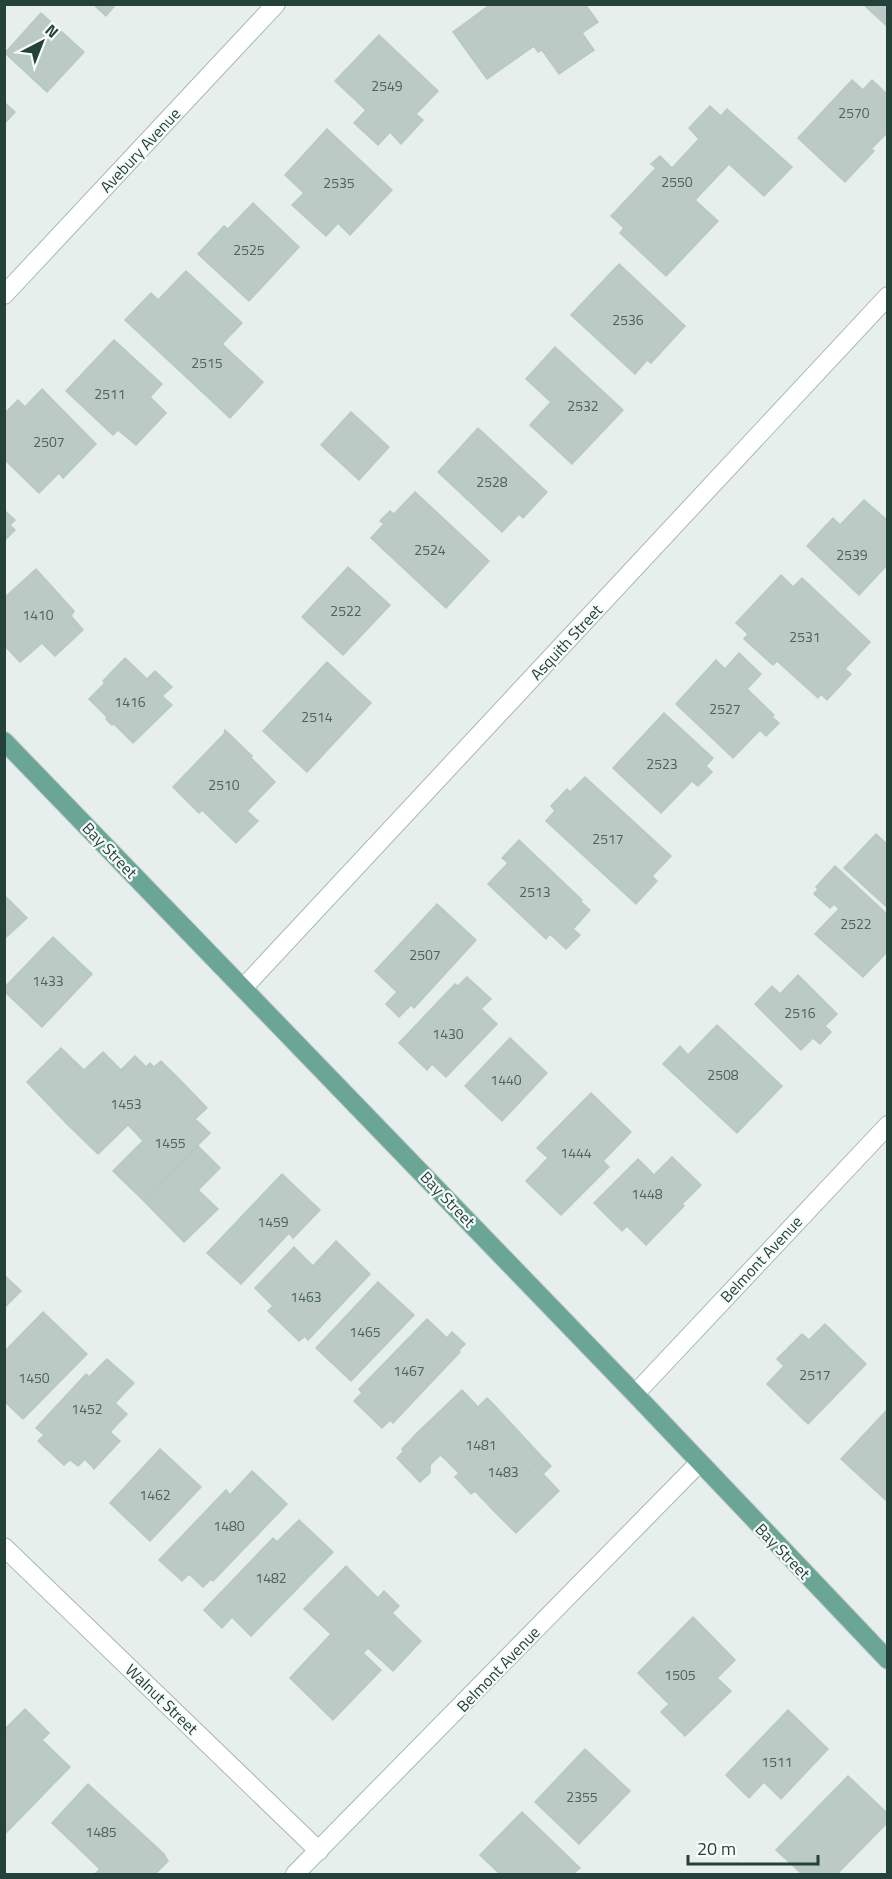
<svg xmlns="http://www.w3.org/2000/svg" width="892" height="1879" viewBox="0 0 892 1879" font-family="'Titillium Web',sans-serif">
  <style>
    .building { fill: #bbcac4; stroke: #b8c9c2; stroke-width: 1.5 }
    .lines { fill: none; stroke-linecap: round; stroke-linejoin: round }
    .minor-casing { stroke: #a8b8b2; stroke-width: 20 }
    .major-casing { stroke: #c2cac8; stroke-width: 20 }
    .minor { stroke: #fff; stroke-width: 18 }
    .major { stroke: #6aa596; stroke-width: 18 }
    .labels { text-anchor: middle; stroke-width: 4.5; stroke-linejoin: round; paint-order: stroke }
    .number-label { font-size: 14px; fill: #4a645c }
    .street-label { font-size: 16px; fill: #24423a; stroke: #f7fbf9 }
  </style>
  <rect width="100%" height="100%" fill="#e6efeb"/>
  <g class="building">
    <polygon points="93,4 116,4 106,16"/>
    <polygon points="491,4 585,4 598,22 582,33 594,50 559,74 542,50 538,52 534,46 487,79 453,32"/>
    <polygon points="863,4 888,4 888,27"/>
    <polygon points="41,13 84,52 47,92 5,53"/>
    <polygon points="379,35 438,91 416,114 423,120 401,144 390,132 378,145 354,123 366,110 335,81"/>
    <polygon points="852,80 863,90 872,80 888,95 888,132 871,149 874,151 845,182 798,138"/>
    <polygon points="4,102 15,112 4,124"/>
    <polygon points="710,106 721,116 727,109 792,167 764,196 729,164 695,200 718,221 666,276 620,233 624,228 611,216 656,168 651,164 660,156 672,168 699,139 689,128"/>
    <polygon points="327,129 392,190 350,235 338,223 326,236 292,205 304,193 285,175"/>
    <polygon points="253,203 299,247 249,301 198,254 224,226 228,229"/>
    <polygon points="619,264 685,326 651,363 647,360 635,374 571,315"/>
    <polygon points="186,271 242,323 222,344 263,382 230,418 125,320 151,293 158,300"/>
    <polygon points="114,340 162,384 150,397 166,413 136,445 118,430 113,435 66,391"/>
    <polygon points="555,347 623,410 572,464 530,425 551,402 526,379"/>
    <polygon points="42,389 96,444 63,478 59,473 39,493 4,459 4,414 18,400 25,407"/>
    <polygon points="351,412 389,447 359,480 321,445"/>
    <polygon points="478,428 547,492 523,518 519,514 502,532 438,472"/>
    <polygon points="415,492 489,561 446,608 371,538 384,524 380,521 390,511 394,514"/>
    <polygon points="864,500 888,521 888,564 859,595 807,546 833,518 840,525"/>
    <polygon points="4,510 15,520 10,525 15,530 4,541"/>
    <polygon points="348,567 390,605 343,655 302,617"/>
    <polygon points="36,569 74,611 71,616 83,630 55,656 42,643 20,662 4,645 4,598"/>
    <polygon points="781,575 793,587 802,578 870,642 845,669 851,674 827,700 821,694 818,698 777,661 773,665 744,639 748,634 736,623"/>
    <polygon points="739,653 761,674 747,689 774,715 772,717 779,723 766,736 760,730 733,758 676,704 716,660 725,669"/>
    <polygon points="125,658 147,679 155,671 172,687 162,696 172,705 133,743 114,724 112,725 106,719 108,718 89,699 105,683 103,681"/>
    <polygon points="327,662 371,703 307,772 263,731"/>
    <polygon points="664,713 713,758 706,766 712,772 698,786 692,781 661,813 613,768"/>
    <polygon points="225,730 252,756 251,758 275,782 247,811 258,821 236,843 202,810 199,813 173,787 224,734"/>
    <polygon points="585,777 671,856 652,876 657,881 636,904 546,821 555,811 551,806 567,789 570,792"/>
    <polygon points="876,834 888,845 888,908 844,868"/>
    <polygon points="519,840 582,900 580,901 590,910 573,929 580,935 566,949 550,934 546,939 488,884 508,863 502,858"/>
    <polygon points="835,866 888,915 888,951 863,977 815,934 839,909 834,904 830,908 814,894 818,889 816,887"/>
    <polygon points="4,895 27,918 4,939"/>
    <polygon points="437,904 476,940 414,1008 411,1005 399,1017 386,1004 397,992 375,971"/>
    <polygon points="53,937 92,974 42,1027 4,991 4,988"/>
    <polygon points="798,975 837,1014 825,1026 831,1032 820,1044 813,1038 801,1050 755,1004 772,986 780,994"/>
    <polygon points="467,977 491,999 481,1009 497,1024 446,1077 432,1064 427,1070 399,1043 455,984 458,986"/>
    <polygon points="717,1025 782,1086 737,1133 663,1064 680,1046 688,1055"/>
    <polygon points="510,1038 547,1073 502,1121 465,1086"/>
    <polygon points="61,1048 84,1070 103,1052 121,1070 67,1124 27,1082"/>
    <polygon points="135,1056 146,1067 150,1063 154,1067 161,1061 184,1084 136,1133 128,1125 98,1154 67,1124"/>
    <polygon points="184,1084 207,1108 195,1119 210,1133 143,1200 113,1171 143,1141 136,1133"/>
    <polygon points="591,1093 631,1132 603,1161 609,1167 561,1215 526,1181 548,1158 537,1148"/>
    <polygon points="198,1146 220,1168 198,1190 218,1209 184,1242 143,1200"/>
    <polygon points="672,1157 701,1185 682,1204 684,1206 646,1245 627,1226 622,1231 594,1203 638,1159 654,1175"/>
    <polygon points="282,1174 320,1210 293,1238 289,1233 241,1284 207,1253"/>
    <polygon points="336,1241 370,1274 308,1340 305,1336 299,1341 268,1311 273,1306 255,1288 294,1247 313,1266"/>
    <polygon points="4,1275 21,1291 4,1308"/>
    <polygon points="378,1282 414,1315 351,1381 316,1348"/>
    <polygon points="43,1312 87,1354 23,1419 4,1401 4,1352"/>
    <polygon points="427,1319 447,1338 452,1332 465,1344 458,1351 460,1352 393,1423 390,1420 382,1428 354,1401 362,1393 359,1389"/>
    <polygon points="825,1324 866,1364 808,1424 767,1384 784,1366 777,1359 802,1334 809,1340"/>
    <polygon points="107,1359 134,1383 115,1403 127,1414 110,1432 120,1441 94,1469 85,1459 78,1466 70,1460 64,1465 38,1441 44,1435 36,1428 86,1374 89,1377"/>
    <polygon points="462,1390 478,1407 487,1398 495,1406 443,1457 440,1455 430,1465 430,1473 420,1482 397,1458 403,1452 402,1449 418,1432"/>
    <polygon points="495,1406 519,1432 463,1485 455,1477 459,1473 443,1457"/>
    <polygon points="888,1409 888,1502 841,1459"/>
    <polygon points="519,1432 543,1458 491,1508 475,1491 471,1494 463,1485"/>
    <polygon points="160,1449 201,1487 150,1541 110,1503"/>
    <polygon points="543,1458 551,1466 543,1474 559,1491 516,1533 491,1508"/>
    <polygon points="252,1471 287,1504 213,1581 211,1579 203,1587 189,1574 182,1581 159,1560 226,1490 230,1495"/>
    <polygon points="299,1520 333,1552 251,1636 232,1617 222,1628 204,1610 273,1538 277,1542"/>
    <polygon points="346,1566 378,1598 384,1591 399,1606 392,1613 421,1641 393,1671 368,1648 363,1653 381,1670 333,1720 290,1678 331,1634 304,1609"/>
    <polygon points="693,1617 735,1660 717,1678 731,1691 685,1736 661,1712 669,1704 638,1673"/>
    <polygon points="25,1709 49,1733 42,1740 70,1767 4,1835 4,1730"/>
    <polygon points="788,1710 828,1749 781,1799 764,1782 749,1798 726,1775"/>
    <polygon points="585,1749 630,1791 579,1844 535,1802"/>
    <polygon points="848,1776 888,1814 888,1822 837,1874 802,1874 776,1850"/>
    <polygon points="88,1784 164,1854 168,1861 155,1874 95,1874 100,1869 52,1823"/>
    <polygon points="522,1812 580,1868 573,1874 500,1874 480,1855"/>
  </g>
  <g class="lines">
    <g class="minor-casing">
      <g id="minor">
        <polyline points="4,295 276,4"/>
        <polyline points="244,987 888,296"/>
        <polyline points="635,1394 888,1125"/>
        <polyline points="4,1547 319,1851"/>
        <polyline points="295,1874 699,1463"/>
      </g>
    </g>
    <g class="major-casing">
      <polyline id="major" points="4,741 635,1394 888,1660"/>
    </g>
    <use href="#minor" class="minor"/>
    <use href="#major" class="major"/>
  </g>
  <g class="labels">
    <g class="number-label">
      <text x="387" y="91">2549</text>
      <text x="854" y="118">2570</text>
      <text x="677" y="187">2550</text>
      <text x="339" y="188">2535</text>
      <text x="249" y="255">2525</text>
      <text x="628" y="325">2536</text>
      <text x="207" y="368">2515</text>
      <text x="110" y="399">2511</text>
      <text x="583" y="411">2532</text>
      <text x="49" y="447">2507</text>
      <text x="492" y="487">2528</text>
      <text x="430" y="555">2524</text>
      <text x="852" y="560">2539</text>
      <text x="346" y="616">2522</text>
      <text x="38" y="620">1410</text>
      <text x="805" y="642">2531</text>
      <text x="130" y="707">1416</text>
      <text x="725" y="714">2527</text>
      <text x="317" y="722">2514</text>
      <text x="662" y="769">2523</text>
      <text x="224" y="790">2510</text>
      <text x="608" y="844">2517</text>
      <text x="535" y="897">2513</text>
      <text x="856" y="929">2522</text>
      <text x="425" y="960">2507</text>
      <text x="48" y="986">1433</text>
      <text x="800" y="1018">2516</text>
      <text x="448" y="1039">1430</text>
      <text x="723" y="1080">2508</text>
      <text x="506" y="1085">1440</text>
      <text x="126" y="1109">1453</text>
      <text x="170" y="1148">1455</text>
      <text x="576" y="1158">1444</text>
      <text x="647" y="1199">1448</text>
      <text x="273" y="1227">1459</text>
      <text x="306" y="1302">1463</text>
      <text x="365" y="1337">1465</text>
      <text x="409" y="1376">1467</text>
      <text x="815" y="1380">2517</text>
      <text x="34" y="1383">1450</text>
      <text x="87" y="1414">1452</text>
      <text x="481" y="1450">1481</text>
      <text x="503" y="1477">1483</text>
      <text x="155" y="1500">1462</text>
      <text x="229" y="1531">1480</text>
      <text x="271" y="1583">1482</text>
      <text x="680" y="1680">1505</text>
      <text x="777" y="1767">1511</text>
      <text x="582" y="1802">2355</text>
      <text x="101" y="1837">1485</text>
    </g>
    <g class="street-label">
      <text transform="translate(140 150) rotate(-47)" y="6">Avebury Avenue</text>
      <text transform="translate(566 642) rotate(-47)" y="6">Asquith Street</text>
      <text transform="translate(110 850) rotate(46)" y="6">Bay Street</text>
      <text transform="translate(448 1199) rotate(46)" y="6">Bay Street</text>
      <text transform="translate(761 1259) rotate(-47)" y="6">Belmont Avenue</text>
      <text transform="translate(783 1551) rotate(46)" y="6">Bay Street</text>
      <text transform="translate(498 1669) rotate(-46)" y="6">Belmont Avenue</text>
      <text transform="translate(162 1699) rotate(44)" y="6">Walnut Street</text>
    </g>
  </g>
  <rect width="892" height="1879" fill="none" stroke="#24423a" stroke-width="12"/>
  <g transform="translate(42 42) rotate(42)" stroke="#f7fbf9" stroke-width="4.5" paint-order="stroke">
  <path d="M0-4.5L10 22L0 15L-10 22Z" fill="#24423a"/>
  <text y="-9" font-size="16" font-weight="bold" text-anchor="middle" fill="#24423a">N</text>
  </g>
  <path d="M688 1855v9h130v-9" fill="none" stroke="#24423a" stroke-width="3"/>
  <text x="697" y="1855" font-size="18" fill="#24423a" stroke="#f7fbf9" stroke-width="4.5" paint-order="stroke">20 m</text>
</svg>
